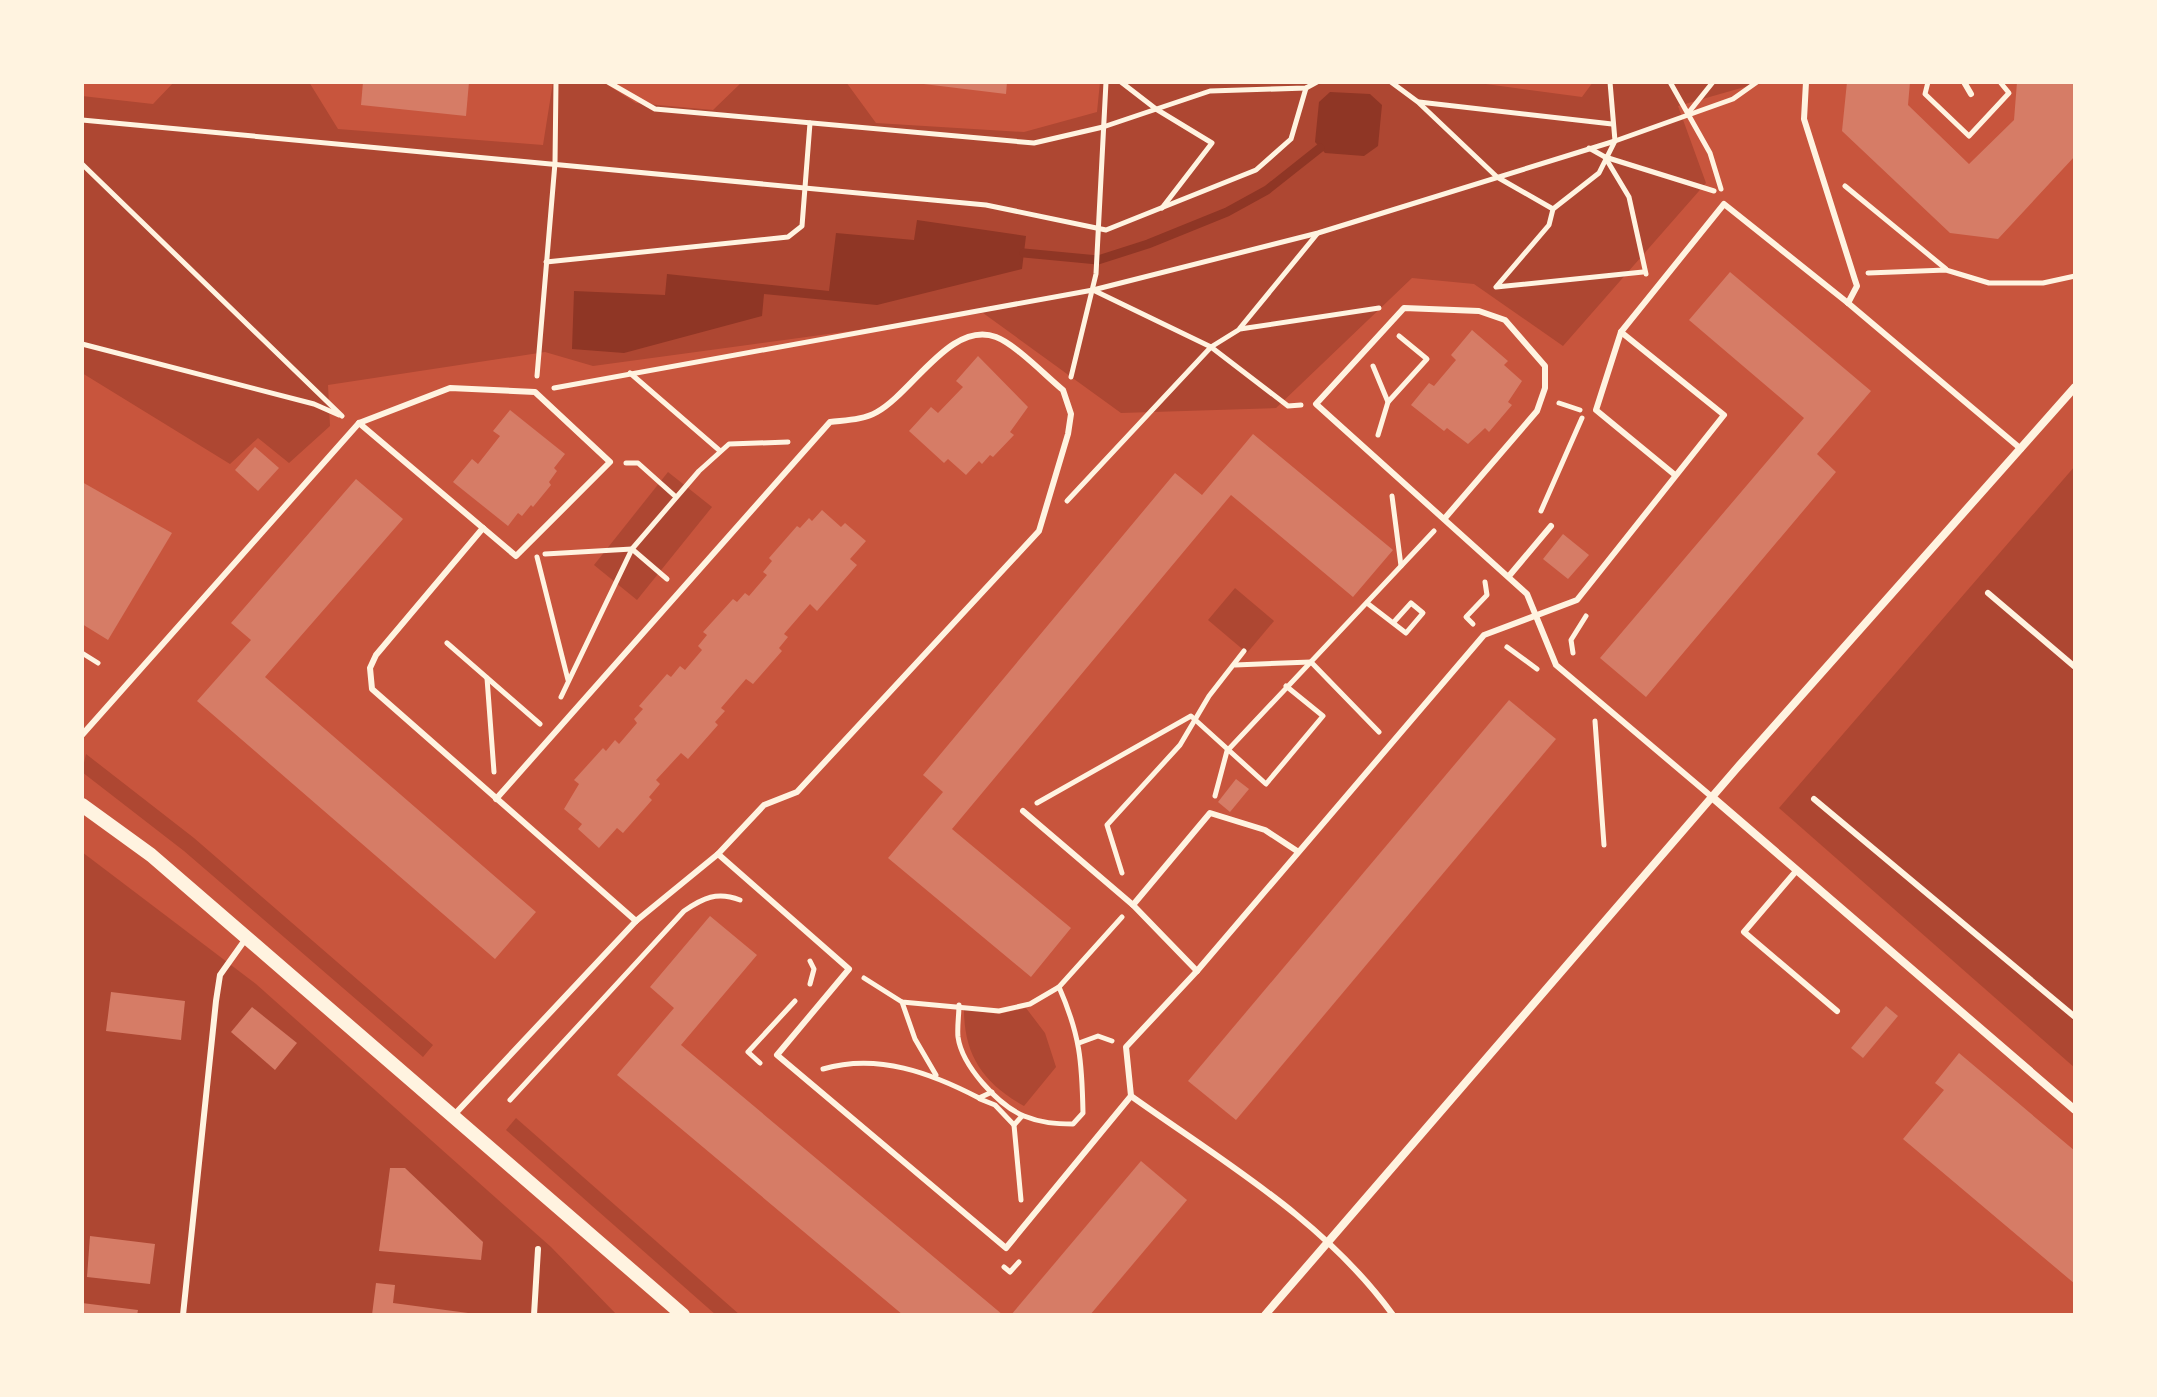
<svg xmlns="http://www.w3.org/2000/svg" width="2157" height="1397" viewBox="0 0 2157 1397" font-family="Ubuntu,sans-serif">
  <style>
    .green { fill: #ae4732 }
    .water { fill: #8f3625 }
    .lines { fill: none; stroke-linecap: round; stroke-linejoin: round }
    .stream { stroke: #8f3625; stroke-width: 9 }
    .building { fill: #d67c66 }
    .path { stroke: #fff3e0; stroke-width: 5 }
    .service { stroke: #fff3e0; stroke-width: 6 }
    .minor { stroke: #fff3e0; stroke-width: 8 }
    .tertiary { stroke: #fff3e0; stroke-width: 14 }
  </style>
  <rect width="100%" height="100%" fill="#c8553d"/>
  <g class="green">
    <polygon points="174,82 309,82 338,129 543,145 553,82 603,82 636,103 713,110 742,82 846,82 876,123 1024,132 1097,112 1100,82 1471,82 1582,97 1593,82 1762,82 1678,106 1706,183 1563,346 1474,284 1412,278 1276,408 1121,413 983,313 593,366 545,352 328,385 330,426 289,463 258,438 230,464 82,373 82,96 153,104"/>
    <polygon points="2075,466 2075,1068 1779,808"/>
    <polygon points="668,472 712,507 637,600 594,565"/>
    <polygon points="1235,588 1274,621 1247,653 1208,620"/>
    <polygon points="86,754 194,838 433,1045 423,1057 184,851 82,772"/>
    <polygon points="82,852 256,984 551,1247 617,1315 82,1315"/>
    <path d="M 1026,1008 L 1045,1033 L 1056,1067 L 1024,1106 C 983,1083 964,1055 964,1009 L 998,1014 Z"/>
    <polygon points="516,1118 740,1315 716,1315 506,1130"/>
  </g>
  <g class="water">
    <polygon points="1330,92 1370,94 1382,105 1378,146 1364,156 1325,153 1315,142 1319,102"/>
    <polygon points="917,220 1026,236 1022,269 877,305 764,294 762,316 624,353 572,349 574,291 665,295 667,274 829,291 836,233 914,240"/>
  </g>
  <g class="lines">
    <polyline class="stream" points="1024,253 1098,260 1148,244 1227,212 1267,190 1320,148"/>
  </g>
  <g class="building">
    <polygon points="363,82 469,82 466,116 361,105"/>
    <polygon points="907,82 1007,82 1006,94"/>
    <polygon points="1847,82 1910,82 1908,105 1969,164 2014,120 2017,82 2075,82 2075,156 1998,239 1950,233 1842,131"/>
    <polygon points="1730,272 1871,391 1817,454 1836,472 1646,697 1600,658 1804,418 1689,320"/>
    <polygon points="1472,330 1508,361 1504,365 1522,381 1508,402 1512,405 1489,432 1485,428 1468,444 1447,428 1444,431 1411,405 1429,383 1434,386 1456,360 1451,355"/>
    <polygon points="978,356 1028,407 1010,432 1014,435 993,457 990,455 982,464 979,461 966,475 948,459 944,463 909,431 931,407 938,413 963,387 956,381"/>
    <polygon points="510,410 565,454 554,468 557,471 549,482 551,485 533,507 531,505 522,516 518,513 508,526 453,482 472,459 478,464 500,436 493,431"/>
    <polygon points="1253,434 1393,550 1353,597 1231,495 952,829 1071,928 1031,977 888,858 943,792 923,775 1175,473 1202,495"/>
    <polygon points="255,447 279,468 258,491 235,470"/>
    <polygon points="356,479 403,519 265,677 536,912 495,959 197,701 251,640 231,623"/>
    <polygon points="82,482 172,533 108,640 82,624"/>
    <polygon points="822,510 841,527 845,523 866,541 850,559 857,565 817,611 810,604 784,634 788,637 779,648 782,651 753,684 746,679 721,708 725,711 715,722 718,725 688,759 681,753 656,780 660,784 649,797 652,800 623,833 617,828 599,848 578,829 582,824 564,809 579,784 574,780 603,748 606,751 615,740 619,744 637,723 634,719 643,709 639,706 667,674 671,677 680,666 685,670 702,650 698,646 707,635 703,632 733,599 737,602 745,593 749,596 767,575 763,572 772,561 769,558 797,526 800,528 809,518 812,521"/>
    <polygon points="1563,534 1589,555 1568,579 1543,559"/>
    <polygon points="1509,700 1556,739 1236,1120 1188,1081"/>
    <polygon points="1236,779 1249,789 1230,812 1218,802"/>
    <polygon points="710,916 757,955 681,1045 1003,1315 903,1315 617,1075 674,1008 650,987"/>
    <polygon points="111,992 185,1001 181,1040 106,1031"/>
    <polygon points="1886,1006 1898,1016 1863,1058 1851,1048"/>
    <polygon points="252,1007 297,1043 275,1070 231,1032"/>
    <polygon points="1959,1053 2075,1151 2075,1284 1903,1139 1944,1090 1935,1083"/>
    <polygon points="1141,1161 1187,1200 1090,1315 1011,1315"/>
    <polygon points="390,1168 405,1168 483,1242 481,1260 379,1251"/>
    <polygon points="90,1236 155,1244 150,1284 87,1277"/>
    <polygon points="376,1283 395,1285 393,1303 483,1315 372,1315"/>
    <polygon points="82,1303 138,1310 137,1315 82,1315"/>
  </g>
  <g class="lines">
    <g class="path">
      <polyline points="608,82 655,109 1034,143 1103,127 1210,91 1306,88 1317,82"/>
      <polyline points="1121,82 1156,109 1212,143 1162,208"/>
      <polyline points="1391,82 1418,102 1497,177 1553,209"/>
      <polyline points="1610,82 1615,141 1599,173 1553,209 1549,225 1496,287 1643,272"/>
      <polyline points="1670,82 1710,153 1721,189"/>
      <polyline points="1928,82 1925,94 1969,136 2009,93 2000,82"/>
      <polyline points="1419,102 1612,124"/>
      <polyline points="1689,112 1713,82"/>
      <polyline points="82,120 986,205 1106,230 1256,170 1291,139 1306,88"/>
      <polyline points="1589,148 1605,157 1629,197 1646,274"/>
      <polyline points="1605,157 1714,191"/>
      <polyline points="82,164 342,416"/>
      <polyline points="1845,186 1946,269"/>
      <polyline points="546,262 788,237 802,226 810,123"/>
      <polyline points="1868,273 1946,270 1989,283 2043,283 2075,276"/>
      <polyline points="1240,328 1317,234"/>
      <polyline points="82,344 314,404 339,415"/>
      <polyline points="1373,366 1388,402 1378,435"/>
      <polyline points="630,373 719,450"/>
      <polyline points="537,376 555,163 556,82"/>
      <polyline points="1071,377 1096,274 1106,82"/>
      <polyline points="554,388 1093,290 1318,233 1615,141 1733,99 1757,82"/>
      <polyline points="1388,402 1427,359 1399,336"/>
      <polyline points="1559,403 1580,410"/>
      <polyline points="1301,405 1288,406 1211,347 1240,329 1379,308"/>
      <polyline points="626,463 638,463 676,497"/>
      <polyline points="1392,496 1401,566"/>
      <polyline points="1067,501 1211,347 1093,290"/>
      <polyline points="1541,511 1582,418"/>
      <polyline points="545,554 632,549 667,579"/>
      <polyline points="537,557 568,680"/>
      <polyline points="1367,603 1406,633 1423,613 1411,603 1393,623"/>
      <polyline points="1473,624 1466,617 1487,595 1485,582"/>
      <polyline points="447,643 540,724"/>
      <polyline points="1507,647 1537,669"/>
      <polyline points="82,653 98,663"/>
      <polyline points="1573,653 1571,640 1586,616"/>
      <polyline points="1235,665 1311,662 1379,732"/>
      <polyline points="487,678 494,772"/>
      <polyline points="561,697 632,549 699,471 729,444 788,442"/>
      <polyline points="1595,721 1604,845"/>
      <polyline points="1215,796 1227,751 1434,531"/>
      <polyline points="1037,803 1191,716 1266,784 1323,716 1286,686"/>
      <polyline points="1122,873 1107,825 1180,745 1209,696 1244,651"/>
      <polyline points="810,961 814,969 810,984"/>
      <polyline points="864,978 902,1002 999,1011 1030,1004 1059,987 1122,917"/>
      <polyline points="902,1002 915,1039 936,1075"/>
      <path d="M 959,1005 C 959,1015 957,1027 958,1037 C 962,1066 998,1105 1024,1116 C 1041,1123 1056,1124 1073,1124 L 1083,1113 C 1082,1061 1080,1035 1059,987"/>
      <polyline points="1079,1043 1098,1036 1112,1041"/>
      <polyline points="760,1063 748,1052 795,1001"/>
      <path d="M 823,1069 C 878,1053 931,1073 979,1098 L 992,1092"/>
      <polyline points="980,1099 995,1105 1014,1125"/>
      <path d="M 510,1100 L 684,911 C 703,898 717,891 740,900"/>
      <polyline points="1021,1200 1014,1125 1022,1116"/>
      <polyline points="1004,1267 1010,1272 1019,1262"/>
    </g>
    <g class="service">
      <polyline points="1806,82 1804,119 1855,280 1857,286 1848,303"/>
      <polyline points="1964,82 1971,94"/>
      <polyline points="359,423 483,528"/>
      <polyline points="1675,475 1596,410 1621,332 1724,204 1848,303 2021,449"/>
      <polyline points="1445,518 1537,411 1545,388 1545,366 1505,320 1479,311 1404,308 1316,404 1527,594 1556,665 1712,797"/>
      <polyline points="1509,576 1551,526"/>
      <polyline points="1988,593 2075,667"/>
      <polyline points="82,735 359,423 450,388 535,392 610,462 516,556 483,528 376,655 370,668 372,689 636,921"/>
      <path d="M 496,799 L 830,422 C 846,420 863,420 877,412 C 913,392 951,320 996,337 C 1015,344 1046,376 1063,390 L 1071,414 L 1068,434 L 1039,531 L 797,792 L 764,805 L 718,854"/>
      <polyline points="1814,799 2075,1017"/>
      <polyline points="1023,811 1133,905 1197,971"/>
      <polyline points="1797,870 1744,932 1837,1011"/>
      <polyline points="1133,905 1210,813 1265,830 1297,851"/>
      <path d="M 1131,1096 C 1225,1163 1324,1220 1393,1315"/>
      <polyline points="454,1115 636,921 718,854 849,969 777,1055 1006,1248 1131,1096 1126,1047 1197,971 1484,635 1577,600 1724,415 1621,332"/>
      <polyline points="183,1315 216,1001 220,975 247,937"/>
      <polyline points="534,1315 538,1249"/>
    </g>
    <g class="minor">
      <polyline points="1712,797 2075,1110"/>
      <polyline points="1265,1315 1737,768 2075,387"/>
    </g>
    <polyline class="tertiary" points="82,805 151,855 683,1315"/>
  </g>
  <rect width="2157" height="1397" fill="none" stroke="#fff3e0" stroke-width="168"/>
</svg>
